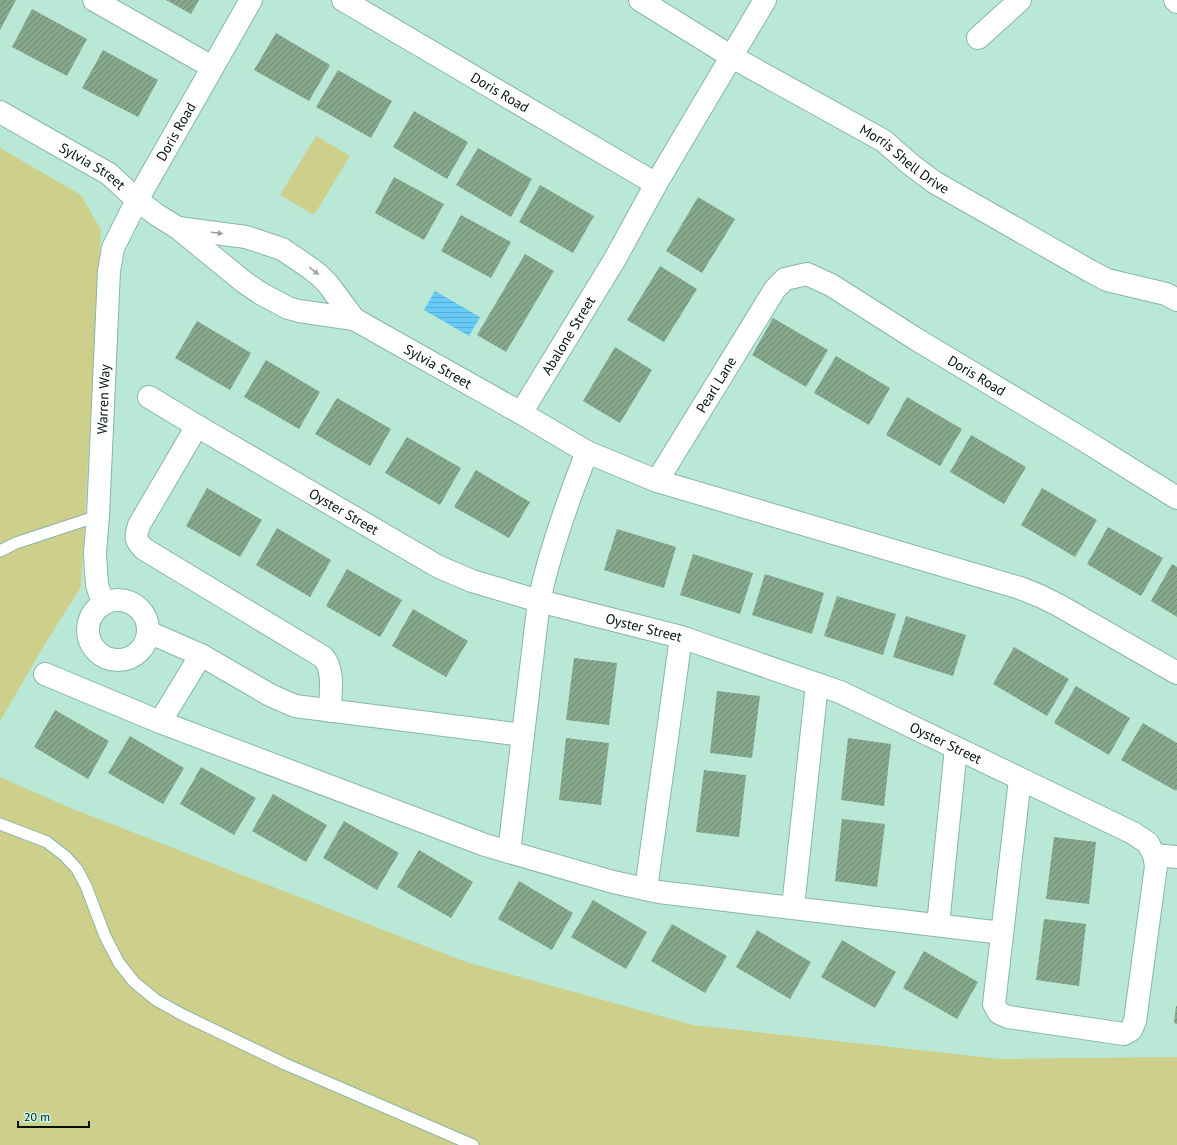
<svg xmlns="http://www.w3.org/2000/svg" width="1177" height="1145" viewBox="0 0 1177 1145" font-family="'PT Sans',sans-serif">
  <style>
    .grass { fill: #cdcf8a }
    .water { fill: url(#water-rules) }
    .building { fill: url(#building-hatch) }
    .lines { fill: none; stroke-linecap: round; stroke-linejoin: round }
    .lane-casing { stroke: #88b6a5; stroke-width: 13 }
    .street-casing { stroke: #88b6a5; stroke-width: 24 }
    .lane { stroke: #fff; stroke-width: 11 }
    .street { stroke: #fff; stroke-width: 22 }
    .oneway { fill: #9aa09d }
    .labels { text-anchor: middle; stroke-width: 3; stroke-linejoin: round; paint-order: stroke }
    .street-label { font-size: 14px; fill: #02110b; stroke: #c5f5e3 }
  </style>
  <defs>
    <pattern id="water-rules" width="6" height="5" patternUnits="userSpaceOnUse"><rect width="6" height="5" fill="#68caf6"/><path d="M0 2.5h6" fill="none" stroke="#59acd2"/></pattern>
    <pattern id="building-hatch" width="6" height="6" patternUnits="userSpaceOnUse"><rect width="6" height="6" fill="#87a88c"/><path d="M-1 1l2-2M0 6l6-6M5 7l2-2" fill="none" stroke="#6c8771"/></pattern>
  </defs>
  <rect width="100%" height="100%" fill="#b9e8d6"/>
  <g class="grass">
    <polygon points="316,136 350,156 314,215 280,195"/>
    <polygon points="0,148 81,195 101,230 81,587 48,639 0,721"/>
    <polygon points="0,777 68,807 466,962 693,1025 1000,1059 1177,1057 1177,1145 0,1145"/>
  </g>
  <polygon class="water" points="435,291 480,317 469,336 424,310"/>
  <g class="building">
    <polygon points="0,0 16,0 0,30"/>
    <polygon points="166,0 199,0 191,14"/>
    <polygon points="32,9 87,39 67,76 12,47"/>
    <polygon points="276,33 330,65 309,101 254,70"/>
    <polygon points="103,50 158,80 138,117 82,88"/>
    <polygon points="338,70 392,101 371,138 316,107"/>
    <polygon points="414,111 468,142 447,179 393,147"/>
    <polygon points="478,148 532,179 511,217 456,185"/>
    <polygon points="394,177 444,204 424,240 375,213"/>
    <polygon points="540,185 594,216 573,253 519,222"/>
    <polygon points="698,197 735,219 702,273 666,251"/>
    <polygon points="461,215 511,242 491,278 441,251"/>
    <polygon points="525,254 554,271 506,352 477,335"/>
    <polygon points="660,266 697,289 664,342 627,320"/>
    <polygon points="773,318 828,350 806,387 752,355"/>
    <polygon points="197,321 251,353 230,390 175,358"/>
    <polygon points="615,347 652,370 620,423 583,401"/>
    <polygon points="836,356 890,388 869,425 814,393"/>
    <polygon points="266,360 320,392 299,429 244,397"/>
    <polygon points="907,397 962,429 940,466 886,435"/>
    <polygon points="337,398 391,429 370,466 315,434"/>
    <polygon points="971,435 1026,467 1004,504 950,472"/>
    <polygon points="407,437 461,468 440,505 385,473"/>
    <polygon points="476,470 530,502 509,538 454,507"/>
    <polygon points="207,488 262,520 240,557 186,526"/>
    <polygon points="1042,488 1097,520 1075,557 1021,525"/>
    <polygon points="1108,527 1163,558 1141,596 1087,564"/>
    <polygon points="277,528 331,560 310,597 256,565"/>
    <polygon points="617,529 676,547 664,588 604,570"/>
    <polygon points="693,554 753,573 740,614 680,595"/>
    <polygon points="1172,564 1177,567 1177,617 1151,601"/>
    <polygon points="347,569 402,600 380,637 326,606"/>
    <polygon points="765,574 824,593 812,634 752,615"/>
    <polygon points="837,596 896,614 883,655 824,636"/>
    <polygon points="413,609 468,641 446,677 392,646"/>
    <polygon points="906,616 966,635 953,676 893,657"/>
    <polygon points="1014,647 1069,679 1047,716 993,684"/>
    <polygon points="574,658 617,663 609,725 566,720"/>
    <polygon points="1076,686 1130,718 1109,755 1054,723"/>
    <polygon points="717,691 760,696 752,758 710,753"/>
    <polygon points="55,710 109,741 88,779 34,747"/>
    <polygon points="1143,723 1177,743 1177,789 1176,791 1121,760"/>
    <polygon points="130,736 184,768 163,804 108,773"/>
    <polygon points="566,738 609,743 601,805 559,800"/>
    <polygon points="848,738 891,744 884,806 841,800"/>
    <polygon points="201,767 256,798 234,835 180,804"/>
    <polygon points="704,770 746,775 739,837 696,832"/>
    <polygon points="273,794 327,825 306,862 252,831"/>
    <polygon points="842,819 885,824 877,887 835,881"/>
    <polygon points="344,821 399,853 377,890 323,858"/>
    <polygon points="1054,837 1096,842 1089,904 1046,899"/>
    <polygon points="419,850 473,882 451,918 397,887"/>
    <polygon points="519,881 573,913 552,950 498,919"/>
    <polygon points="593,900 647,932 626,969 571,937"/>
    <polygon points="1044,919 1086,924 1079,986 1036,980"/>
    <polygon points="672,924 727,956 705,993 651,961"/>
    <polygon points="757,930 811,962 790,999 736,967"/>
    <polygon points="842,940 896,972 875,1008 821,977"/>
    <polygon points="924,951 978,982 957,1019 903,988"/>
    <polygon points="1176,1006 1177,1006 1177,1024 1174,1023"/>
  </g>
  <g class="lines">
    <g class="lane-casing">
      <g id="lane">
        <polyline points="0,551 16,543 98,516"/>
        <polyline points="0,824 47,842 65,856 77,869 86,886 105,936 119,963 134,982 156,1000 183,1015 285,1064 473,1145"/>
      </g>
    </g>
    <g class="street-casing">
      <g id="street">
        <polyline points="94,0 212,67"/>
        <path id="s1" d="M 343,0 L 656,184"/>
        <path id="s2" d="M 640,0 L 732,57 L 884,141 L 910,164 L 934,182 L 1090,271 L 1107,280 L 1166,294 L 1177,300"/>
        <polyline points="1175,0 1177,2"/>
        <polyline points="978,38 1020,0"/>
        <path id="s3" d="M 0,112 L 109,174 L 137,200 L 157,215 L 178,228 L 244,282 L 260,293 L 288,308 L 299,311 L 354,319 L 521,413"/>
        <polyline points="178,228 246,237 282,249 310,268 319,275 328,284 354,319"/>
        <path id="s4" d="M 149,397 L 197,426 L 439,567 L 472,581 L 539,601 L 681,637 L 840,692 L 1133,833 L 1148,843 L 1154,855 L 1156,866 L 1135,1021 L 1131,1030 L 1124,1034 L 1008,1017 L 999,1013 L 994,1004 L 1020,779"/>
        <path d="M 197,426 L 139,525 C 135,538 135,540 144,549 L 323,657 C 335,670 330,693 330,711"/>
        <polyline points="587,452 657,481 1020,588 1040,596 1060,606 1177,673"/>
        <path id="s5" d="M 657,481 L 775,289 L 785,279 L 807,274 L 831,285 L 916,339 L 1079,437 L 1177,498"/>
        <circle cx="118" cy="630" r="30"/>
        <path id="s6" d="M 103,603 L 97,585 L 96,570 L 95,553 L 98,516 L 109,271 L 113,248 L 137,200 L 251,0"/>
        <polyline points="148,632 201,655 270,695 295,706 523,735"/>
        <polyline points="45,674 160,722 485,845 613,882 659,892 1002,933"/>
        <polyline points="160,722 201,655"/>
        <path id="s7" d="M 509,852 L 539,601 C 550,550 568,500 587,452 L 521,413 L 615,259 L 656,184 L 765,0"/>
        <polyline points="1154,855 1177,857"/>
        <polyline points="646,889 681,637"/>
        <polyline points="793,907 817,684"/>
        <polyline points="938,925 956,748"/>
      </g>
    </g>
    <use href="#lane" class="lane"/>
    <use href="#street" class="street"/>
  </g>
  <defs><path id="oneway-solid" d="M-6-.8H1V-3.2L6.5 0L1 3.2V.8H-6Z"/></defs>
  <g class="oneway">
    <use href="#oneway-solid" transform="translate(217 233) rotate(7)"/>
    <use href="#oneway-solid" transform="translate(314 271) rotate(39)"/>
  </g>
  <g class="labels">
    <g class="street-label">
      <text dy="5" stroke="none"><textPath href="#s1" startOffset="182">Doris Road</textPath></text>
      <text dy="5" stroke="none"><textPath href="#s6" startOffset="489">Doris Road</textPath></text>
      <text dy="5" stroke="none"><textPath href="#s2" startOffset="309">Morris Shell Drive</textPath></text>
      <text dy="5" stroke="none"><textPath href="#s3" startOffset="107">Sylvia Street</textPath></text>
      <text dy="5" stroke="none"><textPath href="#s7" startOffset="577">Abalone Street</textPath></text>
      <text dy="5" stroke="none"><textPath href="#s3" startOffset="513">Sylvia Street</textPath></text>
      <text dy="5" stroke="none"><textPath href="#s5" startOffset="460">Doris Road</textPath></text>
      <text dy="5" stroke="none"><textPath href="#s5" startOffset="113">Pearl Lane</textPath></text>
      <text dy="5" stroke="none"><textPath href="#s6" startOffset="205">Warren Way</textPath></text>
      <text dy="5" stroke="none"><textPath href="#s4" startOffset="226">Oyster Street</textPath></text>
      <text dy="5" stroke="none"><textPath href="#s4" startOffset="550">Oyster Street</textPath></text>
      <text dy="5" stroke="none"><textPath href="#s4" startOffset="874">Oyster Street</textPath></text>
    </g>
  </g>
  <path d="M18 1121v6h71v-6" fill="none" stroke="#02110b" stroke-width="2"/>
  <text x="24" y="1121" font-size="12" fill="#02110b" stroke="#c5f5e3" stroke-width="3" paint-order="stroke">20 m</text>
</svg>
